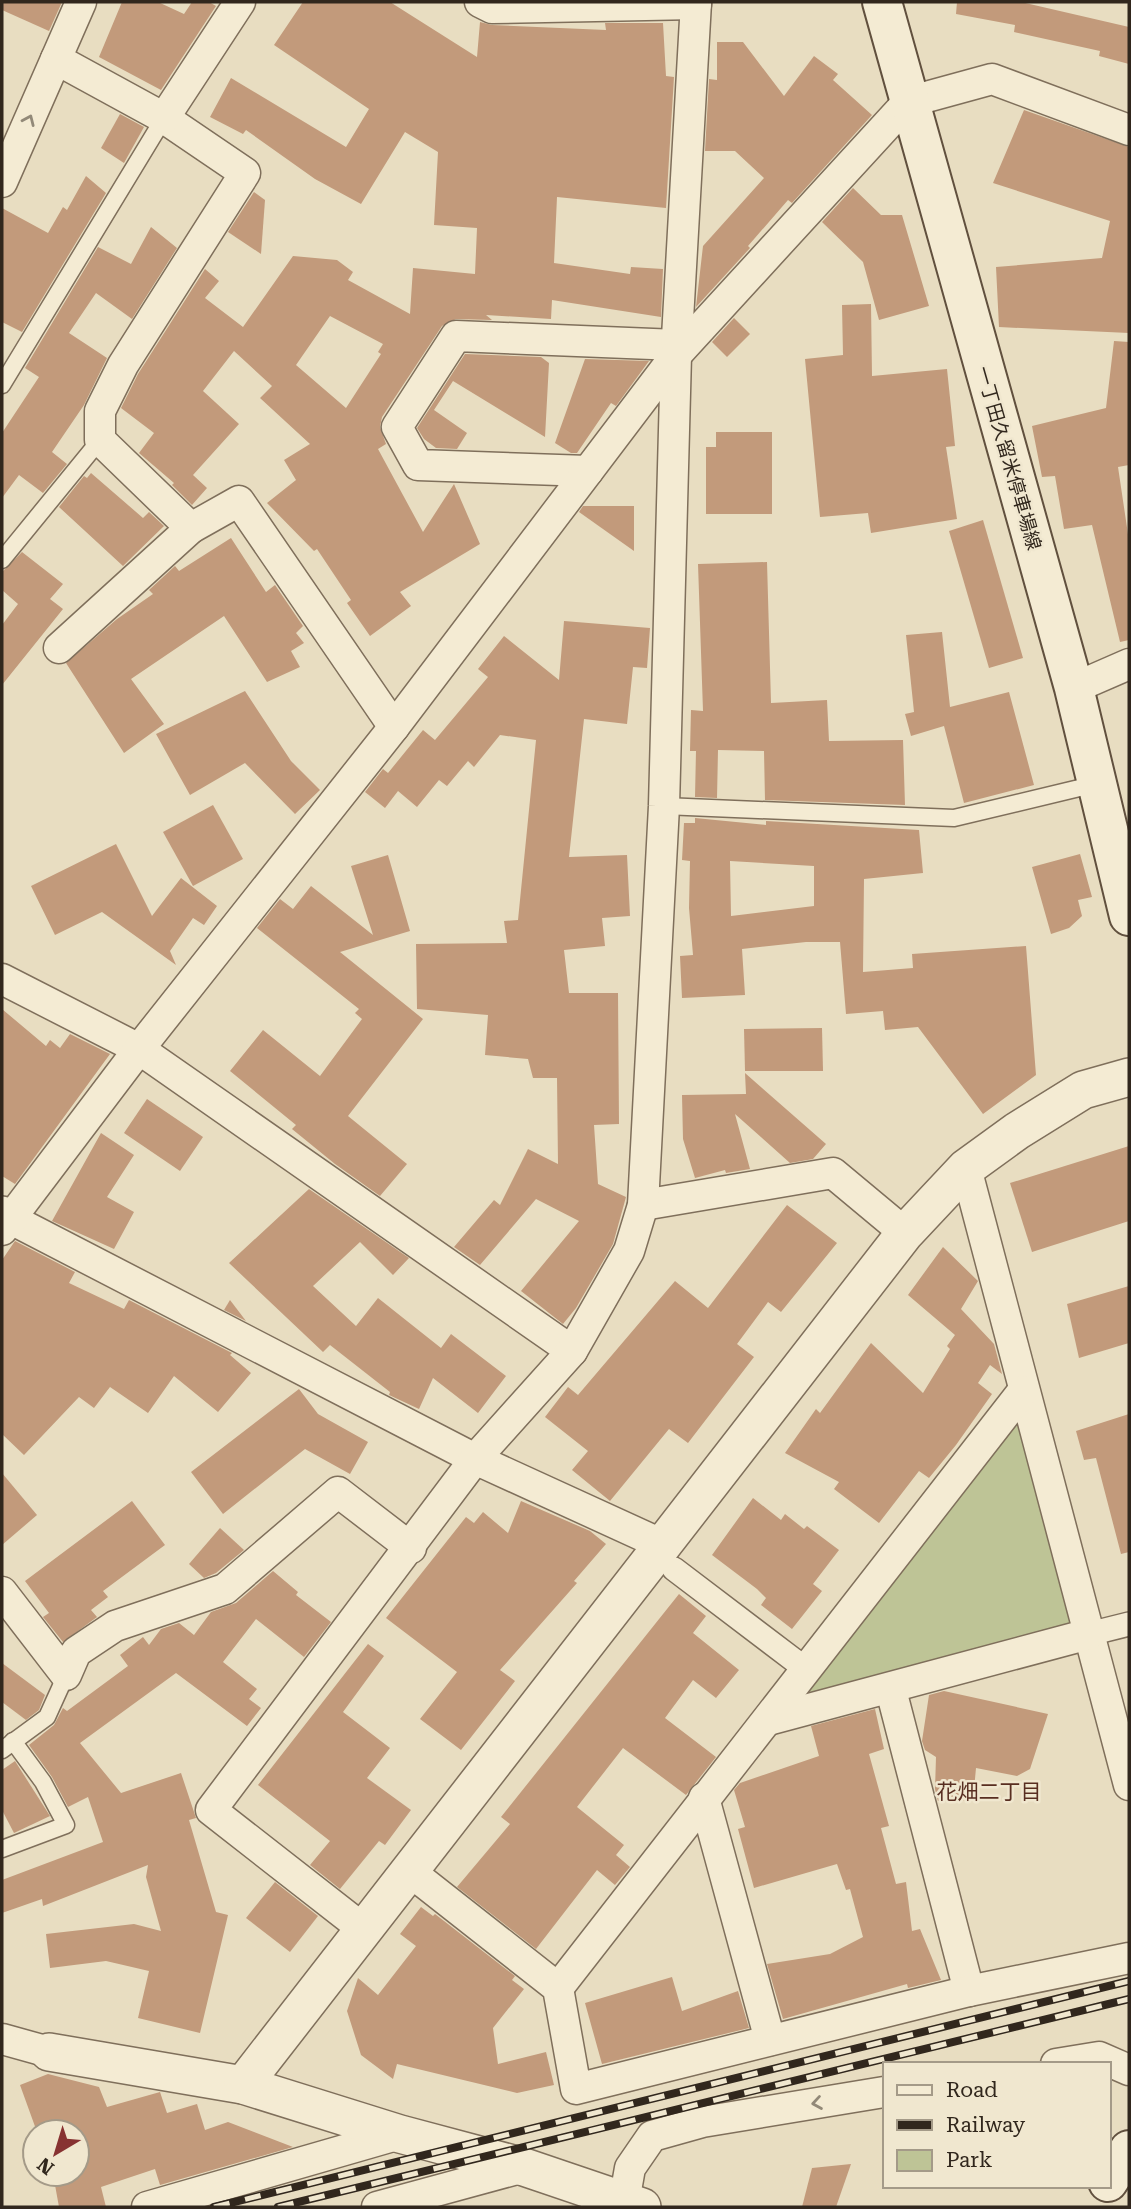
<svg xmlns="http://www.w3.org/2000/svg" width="1131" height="2209" viewBox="0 0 1131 2209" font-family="'Roboto Serif','Noto Sans JP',serif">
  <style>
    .green { fill: #bec496 }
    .building { fill: #c29a7b; fill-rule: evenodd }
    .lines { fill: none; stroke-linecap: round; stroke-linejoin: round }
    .service-casing { stroke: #7f6f5b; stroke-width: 19 }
    .pedestrian-casing { stroke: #7f6f5b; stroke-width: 26 }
    .minor-casing { stroke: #7f6f5b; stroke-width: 33 }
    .tertiary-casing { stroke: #7f6f5b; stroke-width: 40 }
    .secondary-casing { stroke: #61503e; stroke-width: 42 }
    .service { stroke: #f4ebd3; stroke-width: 16 }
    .pedestrian { stroke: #f4ebd3; stroke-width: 23 }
    .minor { stroke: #f4ebd3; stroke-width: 30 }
    .tertiary { stroke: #f4ebd3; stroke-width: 37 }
    .secondary { stroke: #f4ebd3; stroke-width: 38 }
    .rail-casing { stroke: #31271d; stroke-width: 8 }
    .rail { stroke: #f0e7cf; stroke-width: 5; stroke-dasharray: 16; stroke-linecap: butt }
    .oneway { stroke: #928978 }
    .labels { text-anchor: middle; stroke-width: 5; stroke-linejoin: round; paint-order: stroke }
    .street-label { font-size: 19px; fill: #31271d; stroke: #f0e7cf }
    .neighbourhood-label { font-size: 21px; fill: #582e21; stroke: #f0e7cf }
  </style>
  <rect width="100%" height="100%" fill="#e8ddc1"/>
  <polygon class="green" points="1020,1413 1080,1631 794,1703"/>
  <g class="building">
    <polygon points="2,2 62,2 49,31 2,10"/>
    <polygon points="122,2 158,2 184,14 192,2 209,2 216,6 161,90 99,57"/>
    <path d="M 303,2 L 390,2 L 477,57 L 480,22 L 492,25 L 606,30 L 605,23 L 663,23 L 666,76 L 674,77 L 666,208 L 557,197 L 554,263 L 630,274 L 631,267 L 663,269 L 661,317 L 552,300 L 551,319 L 486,315 L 492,320 L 456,319 L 442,326 L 382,417 L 380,427 L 386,444 L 378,449 L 423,532 L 454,484 L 480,544 L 400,592 L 411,606 L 370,636 L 347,603 L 351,600 L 317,549 L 314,551 L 267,503 L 296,480 L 284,460 L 310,444 L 260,398 L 272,386 L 234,351 L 203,391 L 239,424 L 193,475 L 207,488 L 192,505 L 172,485 L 174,483 L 139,453 L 154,433 L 121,408 L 138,374 L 205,269 L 219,281 L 205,298 L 243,327 L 293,256 L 337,260 L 353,272 L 348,280 L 410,314 L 413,268 L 475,274 L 477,228 L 434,225 L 438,152 L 405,132 L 361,204 L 315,179 L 246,130 L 243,134 L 210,117 L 231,78 L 346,147 L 369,109 L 274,45 ZM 330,316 L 383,344 L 378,352 L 381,354 L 346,408 L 296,365 Z"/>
    <polygon points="957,2 1021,2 1129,27 1129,64 1099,56 1100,51 1014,32 1015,25 956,14"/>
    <polygon points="717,42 743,42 784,96 814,56 838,74 833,80 872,115 792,203 788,200 748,246 750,248 696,307 703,246 764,178 735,151 705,151 709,79 717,80"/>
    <polygon points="1024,110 1129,147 1129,333 999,327 996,267 1102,258 1110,221 993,183"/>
    <polygon points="120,114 144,127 124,163 101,148"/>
    <polygon points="86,176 106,193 22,332 2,322 2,208 48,233 63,207 67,210"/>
    <polygon points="853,188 881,215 902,215 929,306 879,320 863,262 822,222"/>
    <polygon points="254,192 265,200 261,254 228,232"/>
    <polygon points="151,227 177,248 132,319 96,293 69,333 107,358 84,405 52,452 67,464 43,493 19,475 2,498 2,433 39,377 25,368 98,247 131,264"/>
    <polygon points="871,304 872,376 947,369 955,446 946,447 957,519 871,533 868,513 820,517 805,359 843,355 842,305"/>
    <polygon points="734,318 750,334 727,357 712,342"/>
    <polygon points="1114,341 1129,342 1129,465 1118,467 1129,541 1129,640 1120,642 1092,525 1064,529 1055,476 1042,477 1032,426 1106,408"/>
    <polygon points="465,354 541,357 549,363 545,437 453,381 434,410 467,433 457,449 436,448 424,439 417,428"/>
    <polygon points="585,359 649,361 616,406 611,403 577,453 571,453 555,443"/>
    <polygon points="716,432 772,432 772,514 706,514 706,447 716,447"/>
    <polygon points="91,473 143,518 149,512 164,526 123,566 59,507 84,476 87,478"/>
    <polygon points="583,506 634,506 634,551 579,512"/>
    <polygon points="983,520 1023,658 989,668 949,531"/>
    <polygon points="231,538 266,592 275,585 303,626 296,633 304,643 291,651 300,667 267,682 224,616 131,679 164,724 124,753 66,663 117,619 153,594 149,590 175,566 179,571"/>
    <polygon points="22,552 63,584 50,599 63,609 2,685 2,625 18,604 2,590 2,572"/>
    <polygon points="767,562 771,703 827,700 829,741 903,740 905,805 765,800 764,751 718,750 717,798 695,797 696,751 690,751 691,710 703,711 698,564"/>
    <polygon points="564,621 650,628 647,668 633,667 627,724 584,719 569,857 627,855 630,916 602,918 605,946 564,950 569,993 618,993 619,1124 594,1125 598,1184 626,1197 613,1244 576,1308 563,1324 521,1291 579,1221 536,1199 480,1265 454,1247 494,1200 500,1205 528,1149 558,1164 557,1078 533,1078 528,1059 485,1055 488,1015 417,1009 416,944 507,943 504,921 518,920 536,740 500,735 474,767 468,761 447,786 439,780 417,807 398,791 385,808 365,792 383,769 388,773 423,730 435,740 488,677 478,669 504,636 559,680"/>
    <polygon points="942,632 950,707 1009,692 1034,785 964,803 944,726 911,736 905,714 914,712 906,635"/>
    <polygon points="245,691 291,761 320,790 295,814 245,763 190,795 156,734"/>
    <polygon points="213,805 243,859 193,886 163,832"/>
    <path d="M 695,818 L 766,825 L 766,821 L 919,830 L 923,873 L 864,879 L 863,972 L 913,968 L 912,954 L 1026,946 L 1036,1075 L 983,1114 L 918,1027 L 885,1030 L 883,1011 L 846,1014 L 840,942 L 806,942 L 742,949 L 745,995 L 682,998 L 680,956 L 693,955 L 689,908 L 690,861 L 682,860 L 684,823 L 695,823 ZM 730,861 L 814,866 L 814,906 L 731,916 Z"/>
    <polygon points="116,844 152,916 181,878 217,906 204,925 193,918 170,951 176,965 102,912 55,935 31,886"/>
    <polygon points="1080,854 1092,897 1078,900 1082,916 1069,928 1051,934 1032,867"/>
    <polygon points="388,855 410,931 340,952 423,1019 348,1116 407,1164 380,1196 335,1164 292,1129 296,1125 230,1071 263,1030 320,1076 362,1019 355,1013 359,1009 257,928 280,899 293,909 311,886 373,935 351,866"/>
    <polygon points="2,1009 46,1046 50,1040 60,1048 70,1034 110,1054 15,1184 2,1176"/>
    <polygon points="822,1028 823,1071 745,1071 744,1029"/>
    <polygon points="745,1073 826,1144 813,1159 790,1163 735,1114 750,1169 726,1173 725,1170 695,1178 683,1139 682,1095 746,1094"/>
    <polygon points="147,1099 203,1137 180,1171 124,1133"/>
    <polygon points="101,1133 134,1155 107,1197 134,1212 114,1249 52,1221"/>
    <polygon points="1129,1146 1129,1221 1032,1252 1010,1183"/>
    <polygon points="309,1189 409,1258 393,1275 360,1242 313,1286 356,1326 378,1298 441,1348 451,1334 506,1376 478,1413 433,1378 419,1409 389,1395 390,1392 330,1345 323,1352 229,1263"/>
    <polygon points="787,1205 837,1243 781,1312 768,1302 737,1344 754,1357 688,1443 669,1429 610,1501 572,1470 588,1451 545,1417 568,1387 578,1395 675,1281 708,1308"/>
    <polygon points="15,1241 75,1272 69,1283 124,1309 129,1300 232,1353 230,1355 251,1373 218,1412 174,1376 148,1413 110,1387 94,1408 79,1397 24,1455 2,1434 2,1260"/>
    <polygon points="943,1247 978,1281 961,1309 994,1344 1002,1374 990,1365 978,1383 992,1394 956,1445 929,1478 919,1471 879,1523 834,1489 839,1482 785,1453 816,1409 820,1413 871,1343 923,1393 950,1349 947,1346 955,1335 908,1295"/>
    <polygon points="1129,1286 1129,1343 1079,1358 1067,1304"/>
    <polygon points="230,1300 246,1321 224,1310"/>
    <polygon points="299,1389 318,1414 368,1442 350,1474 305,1449 223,1514 191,1472"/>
    <polygon points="1129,1414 1129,1552 1121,1554 1096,1458 1084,1460 1076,1431"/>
    <polygon points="2,1473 37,1515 2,1545"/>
    <polygon points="753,1498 781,1520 785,1514 804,1529 807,1526 839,1550 813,1584 822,1591 792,1629 761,1605 766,1598 757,1589 712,1555"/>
    <polygon points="132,1501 165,1545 103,1591 108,1597 91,1610 97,1617 63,1642 43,1617 49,1613 25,1581"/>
    <polygon points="521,1501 590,1531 606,1544 574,1581 577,1583 500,1670 515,1681 461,1750 420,1719 457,1672 386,1618 466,1517 474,1523 483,1512 508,1533"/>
    <polygon points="220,1528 244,1550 216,1573 204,1578 189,1564"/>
    <polygon points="273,1571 298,1592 296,1595 331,1622 304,1657 256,1619 223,1662 257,1689 249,1699 261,1708 247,1726 176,1673 80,1743 121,1793 181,1773 196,1818 189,1820 216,1912 228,1915 200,2033 138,2018 149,1971 106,1961 50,1968 46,1934 134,1924 161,1931 146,1877 148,1865 43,1906 42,1899 2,1913 2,1880 103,1842 88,1797 68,1807 52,1777 29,1745 54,1725 63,1708 67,1711 128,1666 120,1655 143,1637 149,1645 161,1629 179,1623 194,1635 211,1612 236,1603"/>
    <polygon points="679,1594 706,1616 693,1633 739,1670 716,1698 693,1680 665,1718 716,1757 686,1795 623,1748 577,1807 624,1845 616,1855 630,1867 615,1885 597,1870 536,1949 457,1887 510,1824 501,1817"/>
    <polygon points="368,1644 384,1656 343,1712 390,1748 367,1778 411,1810 385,1845 379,1841 340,1889 310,1865 330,1841 258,1785"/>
    <polygon points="2,1663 45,1695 39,1710 26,1720 2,1702"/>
    <polygon points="944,1691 1048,1714 1030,1769 1017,1776 976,1768 973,1800 938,1801 935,1789 936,1757 925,1750 922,1741 929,1695"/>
    <polygon points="875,1709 884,1749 869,1754 889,1826 881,1828 896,1884 906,1882 912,1931 920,1929 941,1980 908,1988 907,1984 783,2019 767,1964 830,1954 863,1937 850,1889 846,1890 837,1864 754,1888 738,1829 745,1827 734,1790 740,1783 819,1756 811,1726"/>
    <polygon points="15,1761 50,1816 14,1833 2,1810 2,1770"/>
    <polygon points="275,1882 318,1916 290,1952 246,1918"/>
    <polygon points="421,1907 433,1916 435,1914 515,1976 512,1980 524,1989 493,2028 498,2064 546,2052 554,2085 517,2093 397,2064 393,2079 361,2055 347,2011 358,1978 378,1995 416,1946 400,1934"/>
    <polygon points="672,1977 682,2011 738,1991 749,2028 602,2064 585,2003"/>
    <polygon points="48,2074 99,2087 107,2107 160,2092 167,2113 197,2104 205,2130 228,2122 293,2147 160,2185 155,2169 101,2187 106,2207 59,2207 53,2174 77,2174 77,2132 37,2132 20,2085"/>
    <polygon points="851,2164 836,2207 802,2207 812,2168"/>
  </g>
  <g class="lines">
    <g class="service-casing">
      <g id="service">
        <polyline points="2,385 164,118"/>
        <polyline points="2,560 100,440"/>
        <polyline points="664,806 954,818 1096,784"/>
        <polyline points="2,1750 47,1717 66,1675"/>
        <polyline points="2,1849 66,1825 43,1782 13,1741"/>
      </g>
    </g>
    <g class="pedestrian-casing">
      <g id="pedestrian">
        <polyline points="674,1569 807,1670"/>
        <polyline points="1089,1634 1129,1624"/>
      </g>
    </g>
    <g class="minor-casing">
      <g id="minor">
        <polyline points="480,2 492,8 696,4"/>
        <polyline points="56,59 164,118 245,173 123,365 100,411 100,440 191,528 239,501 394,727"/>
        <polyline points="164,118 240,2"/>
        <polyline points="2,182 81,2"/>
        <polyline points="588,471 418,465 397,427 456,336 677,345"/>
        <polyline points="59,648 191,528"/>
        <polyline points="1074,688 1129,664"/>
        <polyline points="2,979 139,1049 572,1351"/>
        <polyline points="966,1168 1129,1785"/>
        <polyline points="643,1205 833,1173 905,1233"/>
        <polyline points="9,1218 475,1459 572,1351 629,1251 643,1205 664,806 676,355 696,2"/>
        <polyline points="2,1230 139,1049 394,727 676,355 908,102 992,79 1129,130"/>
        <polyline points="2,1592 66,1675 76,1652 115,1626 225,1589 338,1492 411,1548"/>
        <polyline points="891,1690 969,1991"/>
        <polyline points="768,1720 1089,1634"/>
        <polyline points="704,1798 770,2040"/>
        <polyline points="408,1870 558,1988 576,2089 969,1991 1129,1958"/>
        <polyline points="362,1928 211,1810 475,1459 661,1544"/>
        <polyline points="558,1988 1023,1391"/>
        <polyline points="2,2039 49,2052"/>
        <polyline points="1056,2064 1099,2057 1129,2070"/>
        <polyline points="624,2202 630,2168 652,2136 702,2122 884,2092"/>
        <polyline points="147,2207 400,2134"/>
        <polyline points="377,2207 524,2167"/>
      </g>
    </g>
    <g class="tertiary-casing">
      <g id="tertiary">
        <polyline points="2,1215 9,1218"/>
        <polyline points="49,2052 243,2085 400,2134 524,2167 642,2207"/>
        <polyline points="243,2085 905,1233 966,1168 1017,1131 1083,1090 1129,1077"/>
      </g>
    </g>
    <g class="secondary-casing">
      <g id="secondary">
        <polyline points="882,2 1074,688 1129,916"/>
        <polyline points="1108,2182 1129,2150"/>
      </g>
    </g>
    <use href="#service" class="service"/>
    <use href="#pedestrian" class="pedestrian"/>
    <use href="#minor" class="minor"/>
    <use href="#tertiary" class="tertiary"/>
    <use href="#secondary" class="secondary"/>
    <g class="rail-casing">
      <g id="rail">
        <polyline points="214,2207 1129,1981"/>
        <polyline points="278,2207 1129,1999"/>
      </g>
    </g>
    <use href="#rail" class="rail"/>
  </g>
  <defs><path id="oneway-chevron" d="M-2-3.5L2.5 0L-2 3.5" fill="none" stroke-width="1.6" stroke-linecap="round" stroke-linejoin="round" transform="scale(1.75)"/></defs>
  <g class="oneway">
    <use href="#oneway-chevron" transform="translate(29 120) rotate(-66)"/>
    <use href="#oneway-chevron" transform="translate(817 2103) rotate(171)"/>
  </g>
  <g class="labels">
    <g class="street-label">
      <text transform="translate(1009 458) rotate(74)" y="7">一丁田久留米停車場線</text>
    </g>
    <g class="neighbourhood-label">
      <text x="989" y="1799">花畑二丁目</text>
    </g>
  </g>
  <rect width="1131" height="2209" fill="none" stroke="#31271d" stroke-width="7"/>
  <rect x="883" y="2062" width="228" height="126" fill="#f0e7cf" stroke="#a49a88" stroke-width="2"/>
  <rect x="897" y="2085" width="35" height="10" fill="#f4ebd3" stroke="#a49a88" stroke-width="2"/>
  <text x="946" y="2097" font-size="21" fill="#31271d">Road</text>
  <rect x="897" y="2120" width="35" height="10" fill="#31271d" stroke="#a49a88" stroke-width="2"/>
  <text x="946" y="2132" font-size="21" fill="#31271d">Railway</text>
  <rect x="897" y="2150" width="35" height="21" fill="#bec496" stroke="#a49a88" stroke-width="2"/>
  <text x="946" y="2167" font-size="21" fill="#31271d">Park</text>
  <g transform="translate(56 2153) rotate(218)"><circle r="33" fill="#f0e7cf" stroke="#a49a88" stroke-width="2"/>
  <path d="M0-5L12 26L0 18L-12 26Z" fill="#873231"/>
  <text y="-10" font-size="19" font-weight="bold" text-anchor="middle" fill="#31271d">N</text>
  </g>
</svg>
